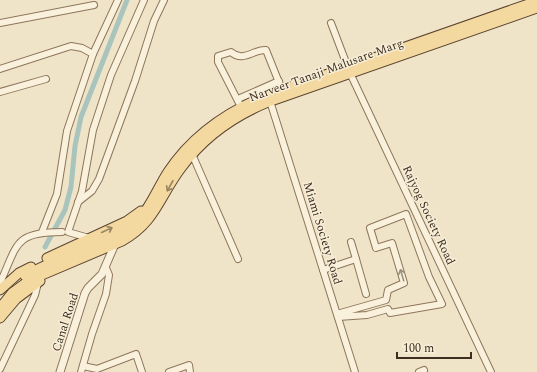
<svg xmlns="http://www.w3.org/2000/svg" width="537" height="372" viewBox="0 0 537 372" font-family="Spectral,serif">
  <style>
    .lines { fill: none; stroke-linecap: round; stroke-linejoin: round }
    .canal { stroke: #a9c4bc; stroke-width: 5 }
    .minor-casing { stroke: #8d765c; stroke-width: 8 }
    .tertiary-casing { stroke: #8d765c; stroke-width: 9 }
    .primary-casing { stroke: #5b4430; stroke-width: 11 }
    .minor { stroke: #faf1dc; stroke-width: 6 }
    .tertiary { stroke: #faf1dc; stroke-width: 7 }
    .primary { stroke: #f3d9a0; stroke-width: 9 }
    .oneway { stroke: #988460 }
    .oneway2 { stroke: #9c907e }
    .labels { text-anchor: middle; stroke-width: 3; stroke-linejoin: round; paint-order: stroke }
    .street-label { font-size: 12px; fill: #3d2e20; stroke: #f7eed8 }
  </style>
  <rect width="100%" height="100%" fill="#f0e4c8"/>
  <g class="lines">
    <polyline class="canal" points="45,247 65,210 71,187 75,146 81,117 127,0"/>
    <g class="minor-casing">
      <g id="minor">
        <polyline points="0,23 94,5"/>
        <polyline points="331,23 350,73 491,372"/>
        <polyline points="93,54 118,0"/>
        <polyline points="0,69 71,46 82,48 93,54 67,131 57,194 42,232"/>
        <polyline points="0,92 46,79"/>
        <polyline points="238,99 279,81"/>
        <polyline points="270,101 355,372"/>
        <path d="M 241,107 L 218,62 L 218,56 L 231,52 C 243,63 254,49 266,50 L 282,90"/>
        <polyline points="192,154 238,259"/>
        <polyline points="78,202 92,191 99,179 135,81 154,21 164,0"/>
        <polyline points="89,238 68,232 82,191 93,130 111,75 144,0"/>
        <polyline points="351,242 356,259"/>
        <polyline points="323,270 356,259 366,294"/>
        <path d="M 0,283 C 18,244 14,232 62,232"/>
        <polyline points="337,314 386,300 388,290 404,283 392,243 376,248 370,228 406,214 429,277 442,304 390,313 388,309 367,315 338,317"/>
        <polyline points="83,366 97,369 136,354 142,372"/>
        <polyline points="0,369 35,295 38,283"/>
        <polyline points="81,372 92,334 106,294 109,275 106,268"/>
        <polyline points="169,372 189,365 190,372"/>
        <polyline points="419,372 424,370"/>
      </g>
    </g>
    <g class="tertiary-casing">
      <polyline id="tertiary" points="60,372 85,293 88,288 102,274 115,244"/>
    </g>
    <g class="primary-casing">
      <g id="primary">
        <polyline points="47,258 127,221 141,211"/>
        <path d="M 25,276 C 50,261 79,252 106,240 C 116,235 127,231 135,223 C 150,209 157,189 168,172 C 191,137 227,112 265,96 L 537,1"/>
        <polyline points="0,290 19,273 31,267"/>
        <path d="M 0,308 L 12,293 L 30,280 L 122,241 C 156,222 159,197 181,168 C 203,138 234,116 268,102 L 537,8"/>
        <polyline points="0,318 16,299 40,281"/>
      </g>
    </g>
    <use href="#minor" class="minor"/>
    <use href="#tertiary" class="tertiary"/>
    <use href="#primary" class="primary"/>
  </g>
  <defs><path id="oneway-shaft" d="M-6 0H5M1.5-3L5.5 0L1.5 3" fill="none" stroke-width="1.6" stroke-linecap="round" stroke-linejoin="round"/></defs>
  <g class="oneway">
    <use href="#oneway-shaft" transform="translate(170 186) rotate(119)"/>
    <use href="#oneway-shaft" transform="translate(107 230) rotate(-25)"/>
  </g>
  <use class="oneway2" href="#oneway-shaft" transform="translate(402 275) rotate(-107)"/>
  <g class="labels">
    <g class="street-label">
      <text transform="translate(326 70) rotate(-20)" y="4">Narveer Tanaji Malusare Marg</text>
      <text transform="translate(429 215) rotate(65)" y="4">Rajyog Society Road</text>
      <text transform="translate(323 233) rotate(73)" y="4">Miami Society Road</text>
      <text transform="translate(65 322) rotate(-72)" y="4">Canal Road</text>
    </g>
  </g>
  <path d="M397 352v6h74v-6" fill="none" stroke="#3d2e20" stroke-width="2"/>
  <text x="403" y="352" font-size="12" fill="#3d2e20" stroke="#f7eed8" stroke-width="3" paint-order="stroke">100 m</text>
</svg>
